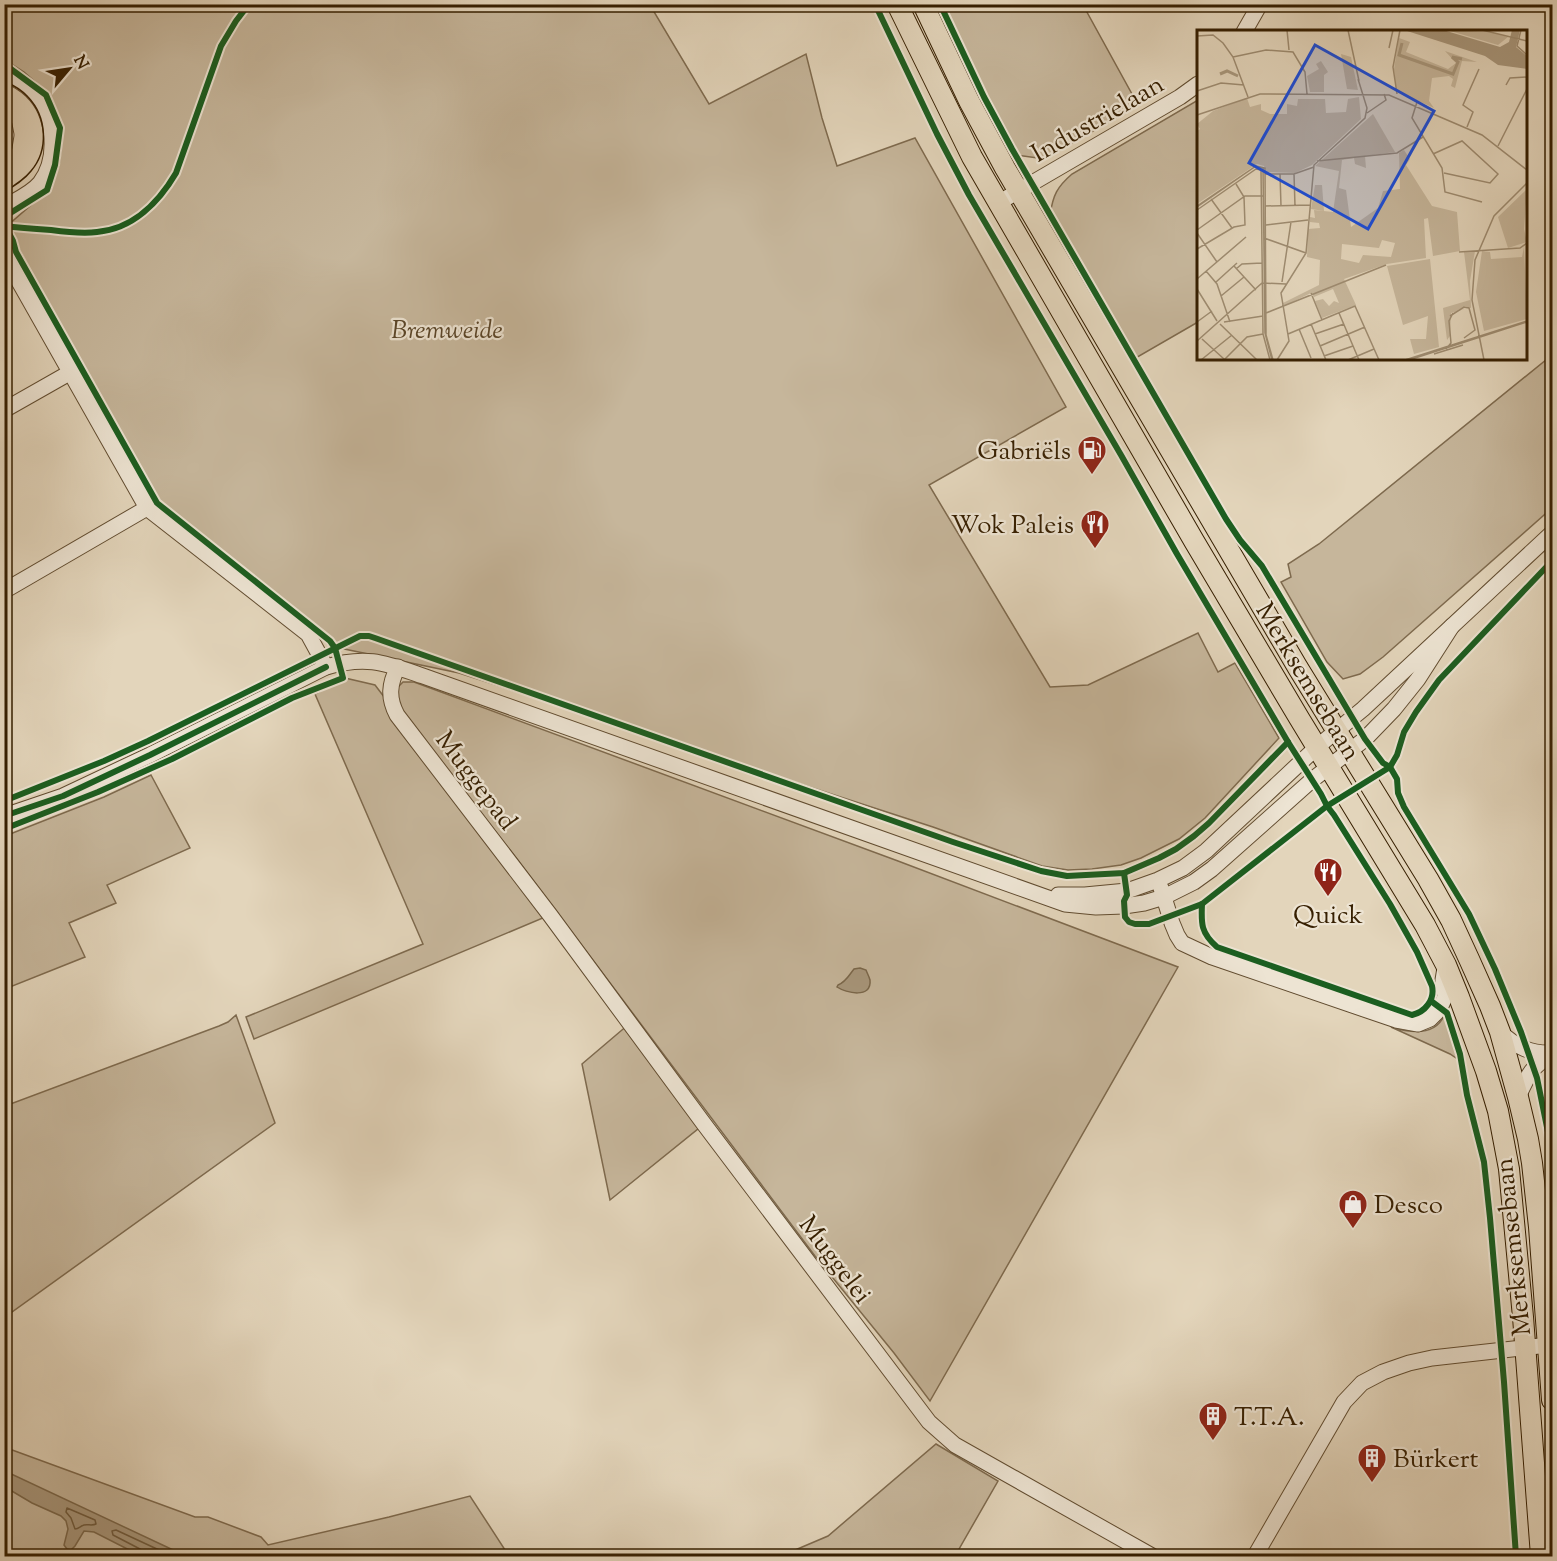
<svg xmlns="http://www.w3.org/2000/svg" width="1557" height="1561" viewBox="0 0 1557 1561" font-family="'Sorts Mill Goudy',serif">
  <style>
    .green { fill: #c6b69b; stroke: #7e6a4e; stroke-width: 1.5 }
    .water { fill: #a8977c; stroke: #7a674b; stroke-width: 1.5 }
    .lines { fill: none; stroke-linecap: round; stroke-linejoin: round }
    .shore { stroke: #6f5b3e; stroke-width: 1.5 }
    .minor-casing { stroke: #614c30; stroke-width: 17 }
    .major-casing { stroke: #361f01; stroke-width: 22 }
    .minor { stroke: #ede4d3; stroke-width: 15 }
    .major { stroke: #e3d5bb; stroke-width: 20 }
    .tram { stroke: #361f01; stroke-width: 1.5 }
    .cycleway-casing { stroke: #ede4d3; stroke-width: 10 }
    .cycleway { stroke: #1b5e20; stroke-width: 6 }
    .labels { text-anchor: middle; stroke-width: 4.5; stroke-linejoin: round; paint-order: stroke }
    .street-label { font-size: 26px; fill: #361f01; stroke: #ede4d3 }
    .park-label { font-size: 26px; font-style: italic; fill: #5a4528; stroke: #ede4d3 }
    .poi-label { font-size: 26px; fill: #361f01; stroke: #ede4d3; text-anchor: start }
    .inset-river { fill: none; stroke: #a8977c; stroke-width: 3 }
    .inset-road { fill: none; stroke: #9e8c71; stroke-width: 1.5 }
    .view { fill: #1d4ed8; fill-opacity: 0.15; stroke: #1d4ed8; stroke-width: 3 }
    .inset-edge { fill: none; stroke: #361f01; stroke-width: 3 }
  </style>
  <rect width="100%" height="100%" fill="#e3d5bb"/>
  <filter id="stains"><feTurbulence type="fractalNoise" baseFrequency=".00333" numOctaves="4"/><feColorMatrix values="0 0 0 0 .2 0 0 0 0 .09 0 0 0 0 .02 0 0 0 .5 -.17"/></filter>
  <radialGradient id="worn" r=".72"><stop offset=".6" stop-color="#630" stop-opacity="0"/><stop offset="1" stop-color="#630" stop-opacity=".3"/></radialGradient>
  <g class="green">
    <polygon points="4,5 650,5 709,104 806,54 822,118 837,166 915,138 1066,407 929,485 1050,687 1088,685 1198,633 1218,672 1235,663 1279,738 1205,818 1179,839 1141,858 1121,865 1092,869 1068,870 1042,866 933,827 459,673 330,646 160,516 155,509 7,226 46,192 59,166 63,131 51,100 41,87 24,72 5,60"/>
    <polygon points="940,5 1083,5 1138,105 1045,159 1016,155"/>
    <path d="M 1198,100 L 1198,322 L 1134,359 L 1050,215 C 1053,195 1057,187 1072,174 Z"/>
    <polygon points="1552,355 1552,508 1383,657 1360,674 1343,679 1327,662 1281,582 1291,577 1288,564 1319,544"/>
    <polygon points="345,678 375,685 550,915 254,1039 246,1017 423,944 315,694"/>
    <polygon points="403,682 414,682 898,861 1178,967 930,1401 894,1353 815,1256 517,859 400,710 396,689"/>
    <polygon points="151,775 190,848 107,885 116,903 69,923 85,957 5,989 5,836 104,797"/>
    <polygon points="236,1015 275,1123 5,1317 5,1106 219,1026 228,1022"/>
    <path d="M 1444,1016 L 1447,1018 L 1457,1056 L 1456,1058 L 1450,1054 L 1391,1027 C 1410,1033 1434,1037 1444,1016 Z"/>
    <polygon points="629,1024 704,1124 610,1200 582,1064"/>
    <polygon points="936,1444 998,1481 955,1556 781,1556 828,1536"/>
    <polygon points="4,1447 195,1517 208,1517 261,1537 268,1545 389,1517 470,1496 509,1556 5,1556"/>
  </g>
  <g class="water">
    <path d="M 860,968 L 866,970 C 867,973 869,976 870,980 C 872,999 846,993 837,987 L 838,985 C 846,982 849,975 854,969 Z"/>
    <polygon points="4,1471 5,1471 186,1556 141,1556 94,1532 84,1531 75,1546 71,1550 67,1549 64,1545 68,1529 66,1521 61,1516 32,1503 5,1487"/>
  </g>
  <g class="lines">
    <g class="shore">
      <path d="M 67,1508 L 95,1520 L 96,1524 C 92,1526 88,1524 84,1525 C 80,1526 79,1529 75,1529 L 71,1518 L 66,1512 Z"/>
      <polyline points="142,1556 140,1549 113,1535 112,1531 116,1530 172,1556"/>
    </g>
    <g class="minor-casing">
      <g id="minor">
        <polyline points="1244,32 1260,4"/>
        <path d="M 4,73 C 14,78 24,83 32,91 C 55,113 59,158 40,183 C 31,194 16,200 4,207"/>
        <polyline points="4,125 6,135 4,147"/>
        <polyline points="998,203 1180,97 1198,84"/>
        <polyline points="4,255 147,508 308,634 326,667"/>
        <polyline points="4,410 71,372"/>
        <polyline points="4,591 147,508"/>
        <path d="M 398,667 C 389,684 388,698 397,715 L 550,915 L 704,1124 L 929,1422 L 955,1445 L 1152,1556"/>
        <path d="M 4,816 L 63,796 L 150,755 L 326,667 C 367,655 385,663 423,676 L 1065,904 L 1096,907 L 1124,906 L 1144,903 L 1164,897 L 1194,882 L 1212,869 L 1312,780 L 1365,739 L 1394,709 L 1418,679 L 1452,626"/>
        <polyline points="1161,888 1172,923 1177,935 1182,943 1212,957 1396,1020 1418,1024 1430,1019 1436,1013 1440,1008 1445,997 1443,980 1445,968"/>
        <polyline points="1058,895 1085,895 1127,891 1158,880 1183,868 1206,851 1317,747 1363,709 1552,533"/>
        <path d="M 1500,1032 C 1516,1047 1531,1054 1552,1053"/>
        <path d="M 1518,1097 C 1528,1075 1531,1067 1552,1054"/>
        <polyline points="1255,1556 1344,1402 1362,1383 1383,1372 1409,1363 1432,1358 1548,1345"/>
      </g>
    </g>
    <g class="major-casing">
      <g id="major">
        <polyline points="897,4 972,157 1194,541 1299,718 1425,925 1446,965 1459,997 1486,1071 1498,1111 1509,1169 1523,1317 1541,1556"/>
        <polyline points="923,4 969,101 1005,168 1298,668 1428,879 1451,920 1469,959 1490,1006 1500,1032 1518,1097 1528,1139 1532,1163 1539,1227 1552,1400"/>
      </g>
    </g>
    <use href="#minor" class="minor"/>
    <use href="#major" class="major"/>
    <path class="tram" d="M 4,81 C 13,85 21,89 28,97 C 47,117 49,150 31,171 C 24,180 14,186 4,192"/>
    <g class="cycleway-casing">
      <g id="cycleway">
        <path d="M 875,4 L 937,134 L 969,195 L 1121,455 L 1177,554 L 1288,742 L 1321,794 L 1327,806 L 1334,815 L 1390,904 L 1417,952 L 1432,986 C 1435,1000 1425,1012 1412,1015 L 1217,947 C 1201,933 1201,924 1202,904"/>
        <polyline points="940,4 984,97 1012,149 1226,519 1240,540 1262,566 1365,739 1383,763 1390,767 1397,779 1398,793 1404,807 1469,914 1495,969 1521,1032 1537,1078 1551,1147 1552,1163"/>
        <polyline points="4,64 46,95 60,128 55,165 47,190 4,217"/>
        <polyline points="4,224 13,241 16,252 157,503 330,641 335,648 343,678 292,698 172,759 98,792 4,829"/>
        <path d="M 4,226 C 20,228 35,229 51,230 C 66,232 82,234 97,232 C 133,229 159,202 176,173 L 221,46 L 236,21 L 249,4"/>
        <polyline points="4,801 104,761 148,741 360,636 369,636 375,638 953,842 1041,871 1067,876 1124,873 1159,858 1176,849 1194,836 1209,823 1288,742"/>
        <polyline points="4,816 63,796 150,755 326,667"/>
        <polyline points="1124,873 1127,895 1124,901 1125,917 1129,922 1135,924 1149,924 1202,904 1327,806 1390,767 1397,755 1404,732 1416,712 1439,680 1552,561"/>
        <polyline points="1431,1001 1447,1013 1460,1054 1467,1095 1484,1162 1490,1218 1504,1382 1516,1556"/>
      </g>
    </g>
    <use href="#cycleway" class="cycleway"/>
  </g>
  <defs>
    <g id="fuel-pin" transform="scale(1.5)"><path d="M0 17L-7.5 6A9.5 9.5 0 1 1 7.5 6Z" fill="#8f2418" stroke="#ede4d3"/><path d="M-5.5-6h7V0h2V4h1.3V-2.5L3-4.5l.8-.8L6-3V5H2.5V1h-1V6h-7ZM-4.2-4.7v3.2H.2V-4.7Z" fill="#fff"/></g>
    <g id="restaurant-pin" transform="scale(1.5)"><path d="M0 17L-7.5 6A9.5 9.5 0 1 1 7.5 6Z" fill="#8f2418" stroke="#ede4d3"/><path d="M-5-6h1v4h1v-4h1v4h1v-4h1v5L-1.5 .5V6h-2V.5L-5-1ZM5-6V6H3V1.5H1.5Q1.5-4 5-6Z" fill="#fff"/></g>
    <g id="shop-pin" transform="scale(1.5)"><path d="M0 17L-7.5 6A9.5 9.5 0 1 1 7.5 6Z" fill="#8f2418" stroke="#ede4d3"/><path d="M-5-2.5h2.3a2.7 3.5 0 0 1 5.4 0H5L5.5 6h-11ZM-1.5-2.5h3a1.5 2.3 0 0 0-3 0Z" fill="#fff"/></g>
    <g id="building-pin" transform="scale(1.5)"><path d="M0 17L-7.5 6A9.5 9.5 0 1 1 7.5 6Z" fill="#8f2418" stroke="#ede4d3"/><path d="M-4-6H4V6H1V3H-1V6H-4ZM-2.5-4.3h1.7v1.8h-1.7ZM.8-4.3h1.7v1.8H.8ZM-2.5-1h1.7V.8h-1.7ZM.8-1h1.7V.8H.8Z" fill="#fff"/></g>
  </defs>
  <g fill-rule="evenodd">
    <use href="#fuel-pin" x="1092" y="450"/>
    <use href="#restaurant-pin" x="1095" y="524"/>
    <use href="#restaurant-pin" x="1328" y="872"/>
    <use href="#shop-pin" x="1353" y="1204"/>
    <use href="#building-pin" x="1213" y="1416"/>
    <use href="#building-pin" x="1372" y="1458"/>
  </g>
  <g class="labels">
    <g class="street-label">
      <text transform="translate(1097 118) rotate(-30)" y="9">Industrielaan</text>
      <text transform="translate(1309 681) rotate(59)" y="9">Merksemsebaan</text>
      <text transform="translate(477 780) rotate(53)" y="9">Muggepad</text>
      <text transform="translate(1512 1247) rotate(-96)" y="9">Merksemsebaan</text>
      <text transform="translate(836 1259) rotate(53)" y="9">Muggelei</text>
    </g>
    <g class="park-label">
      <text x="447" y="338">Bremweide</text>
    </g>
    <g class="poi-label">
      <text x="1071" y="459" text-anchor="end">Gabriëls</text>
      <text x="1074" y="533" text-anchor="end">Wok Paleis</text>
      <text x="1328" y="923" text-anchor="middle">Quick</text>
      <text x="1374" y="1213">Desco</text>
      <text x="1234" y="1425">T.T.A.</text>
      <text x="1393" y="1467">Bürkert</text>
    </g>
  </g>
  <g transform="translate(1197 30)">
    <rect width="330" height="330" fill="#e3d5bb"/>
    <path d="M 250,0 L 293,2 L 311,7 L 301,15 ZM 202,8 L 213,12 L 209,22 L 251,39 L 259,33 L 248,21 L 280,32 L 265,31 L 258,58 L 254,56 L 256,49 L 252,46 L 235,48 L 232,71 L 237,78 L 199,61 L 197,39 ZM 144,24 L 154,27 L 161,60 L 150,59 ZM 124,31 L 131,42 L 127,45 L 127,62 L 113,62 L 110,46 L 122,39 L 119,34 ZM 162,67 L 164,89 L 115,135 L 98,143 L 70,142 L 67,136 L 60,134 L 0,174 L 0,101 L 3,99 L 0,94 L 16,81 L 50,68 L 53,77 L 64,74 L 64,80 L 73,84 L 90,84 L 90,74 L 100,76 L 101,69 L 128,69 L 129,83 L 149,82 L 151,69 ZM 176,84 L 198,122 L 168,126 L 169,138 L 158,134 L 157,128 L 145,130 L 142,158 L 149,160 L 154,197 L 181,178 L 186,161 L 203,159 L 202,123 L 207,120 L 213,129 L 209,135 L 235,176 L 260,182 L 263,221 L 236,226 L 231,188 L 227,189 L 229,228 L 190,234 L 147,249 L 159,275 L 125,288 L 118,271 L 126,269 L 132,276 L 137,271 L 142,273 L 136,259 L 117,267 L 114,263 L 87,276 L 86,273 L 122,255 L 123,230 L 110,227 L 111,199 L 123,198 L 122,193 L 113,192 L 113,187 L 118,188 L 117,180 L 136,182 L 142,141 L 118,136 ZM 185,210 L 198,213 L 194,227 L 166,225 L 162,233 L 144,229 L 145,214 L 182,218 ZM 118,155 L 125,155 L 127,181 L 114,179 ZM 330,159 L 327,199 L 330,212 L 311,218 L 301,187 ZM 327,217 L 330,289 L 287,301 L 279,262 L 285,221 L 293,222 L 294,229 L 325,227 ZM 278,221 L 273,251 L 274,278 L 268,276 L 259,281 L 271,278 L 254,283 L 253,306 L 250,310 L 246,278 L 273,270 L 267,222 ZM 233,229 L 242,317 L 217,324 L 213,309 L 229,309 L 231,286 L 206,295 L 190,236 Z" fill="#c6b69b" fill-rule="evenodd"/>
    <path d="M 207,0 L 246,0 L 303,17 L 312,12 L 315,0 L 323,0 L 319,17 L 330,26 L 330,39 L 301,35 L 288,26 Z" fill="#a8977c"/>
    <path class="inset-river" d="M 205,13 L 202,25 L 256,44 L 261,32 L 255,27 L 265,29M 23,44 L 30,41 L 41,46"/>
    <path class="inset-road" d="M 90,0 L 92,20M 151,0 L 162,51M 258,0 L 281,0M 285,0 L 330,11M 324,0 L 320,16 L 330,25M 0,6 L 16,5 L 26,13 L 36,27 L 51,67M 192,18 L 196,0M 36,27 L 69,20 L 96,22 L 108,42 L 110,64M 309,55 L 313,48 L 330,47M 0,61 L 24,53 L 47,55M 200,64 L 196,37 L 203,0M 220,72 L 215,88 L 245,138 L 248,162 L 285,172M 170,83 L 189,70 L 187,64M 0,85 L 63,64 L 192,65 L 285,105 L 330,140M 270,97 L 276,82 L 266,75 L 282,39M 301,116 L 330,59M 236,124 L 265,111 L 301,144 L 293,153 L 247,143M 120,131 L 200,123 L 226,107M 68,144 L 97,144 L 117,137M 83,144 L 84,176M 97,144 L 98,176M 14,169 L 35,198M 0,176 L 59,136 L 68,138 L 69,305 L 76,330M 68,176 L 113,175M 0,177 L 59,136 L 66,138 L 68,303 L 75,330M 0,180 L 59,139 L 64,140 L 66,304 L 73,330M 69,195 L 111,190M 0,200 L 48,166 L 67,166M 0,203 L 20,232M 67,208 L 109,223M 0,219 L 37,197 L 48,195 L 47,167 L 39,154M 262,222 L 323,218 L 330,213M 37,236 L 59,260M 39,239 L 45,234 L 65,233M 9,241 L 20,254 L 33,292M 0,249 L 49,207M 19,252 L 40,233M 85,252 L 94,192M 0,259 L 20,291M 114,263 L 125,290M 24,266 L 47,247M 69,283 L 189,235M 142,283 L 162,330M 253,286 L 267,277 L 272,278 L 278,300 L 267,308M 0,292 L 15,281M 27,292 L 66,286M 23,294 L 60,330M 114,294 L 129,330M 102,299 L 114,328M 91,304 L 158,276 L 182,330M 118,304 L 147,294M 5,309 L 27,329M 0,311 L 65,253 L 89,254M 123,316 L 168,297M 249,319 L 254,313 L 252,291 L 256,283M 237,324 L 266,315M 127,326 L 156,316M 4,330 L 35,305M 27,330 L 50,307 L 66,304M 80,330 L 92,311 L 84,263 L 109,223 L 117,135 L 168,88 L 170,78 L 161,49M 151,330 L 177,319M 208,330 L 330,291M 212,330 L 330,292M 287,330 L 275,270 L 278,230 L 297,186 L 330,153"/>
    <path class="view" d="M 118,15 L 237,81 L 171,199 L 52,133 Z"/>
    <rect width="330" height="330" class="inset-edge"/>
  </g>
  <rect width="1557" height="1561" fill="none" stroke="#e3d5bb" stroke-width="24"/>
  <rect x="6" y="6" width="1545" height="1549" fill="none" stroke="#361f01" stroke-width="3"/>
  <rect x="12" y="12" width="1533" height="1537" fill="none" stroke="#361f01" stroke-width="1.5"/>
  <g transform="translate(69 69) rotate(61)" stroke="#ede4d3" stroke-width="4.5" paint-order="stroke">
  <path d="M0-4.5L10 22L0 15L-10 22Z" fill="#361f01"/>
  <text y="-9" font-size="16" font-weight="bold" text-anchor="middle" fill="#361f01">N</text>
  </g>
  <rect width="100%" height="100%" filter="url(#stains)"/>
  <rect width="100%" height="100%" fill="url(#worn)"/>
</svg>
